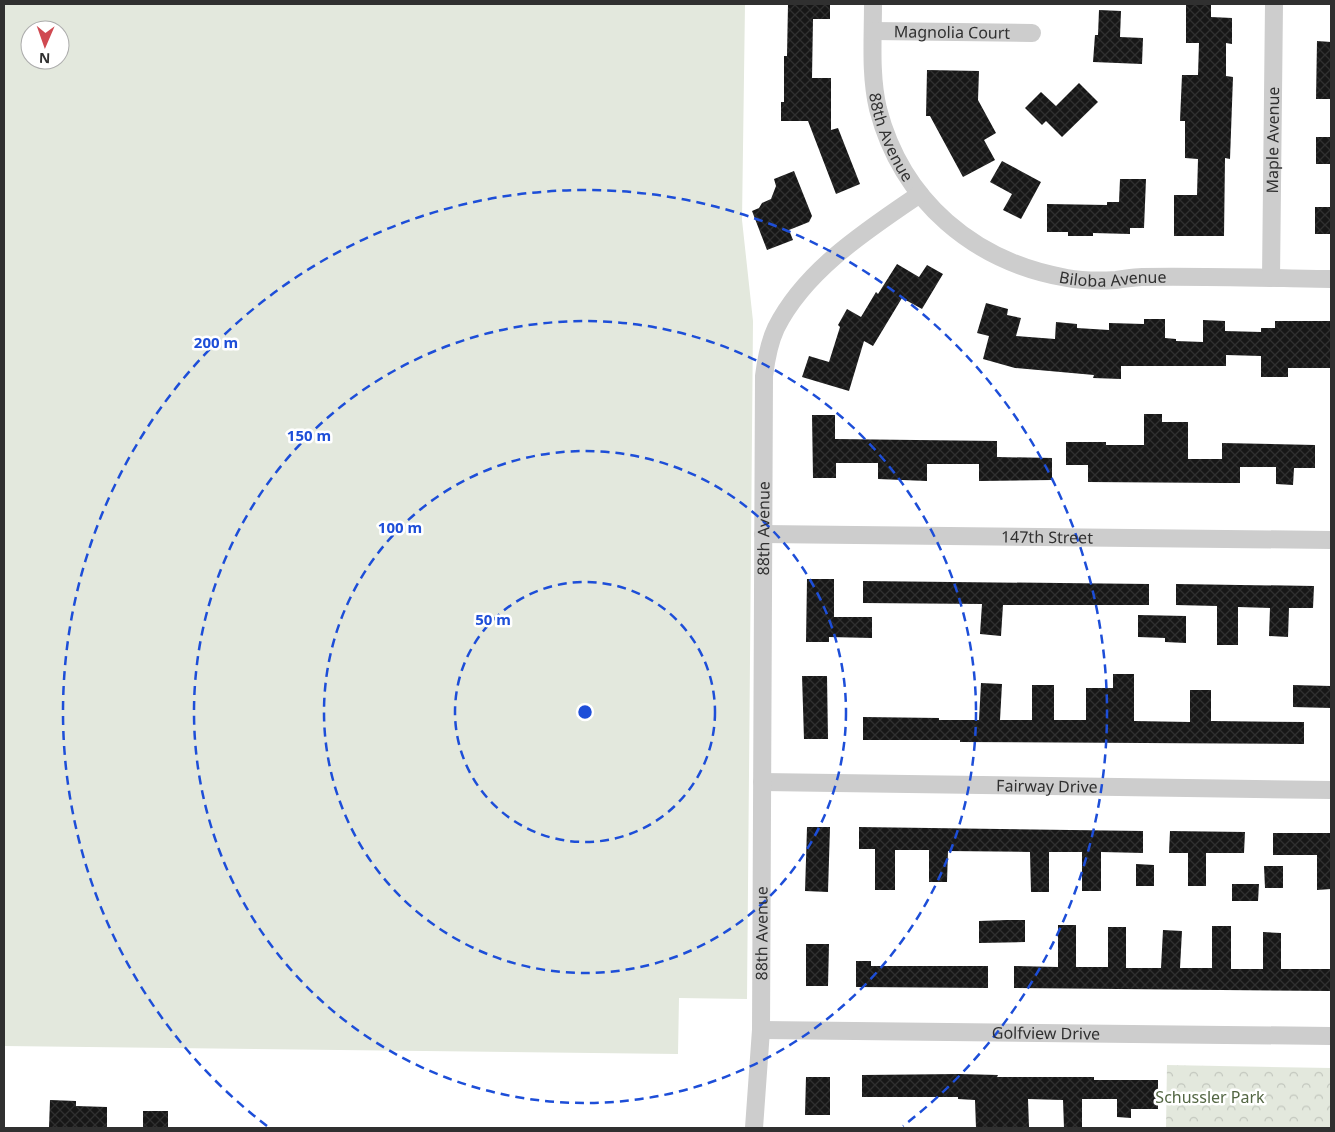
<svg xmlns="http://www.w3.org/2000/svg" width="1335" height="1132" viewBox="0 0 1335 1132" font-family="'Noto Sans',sans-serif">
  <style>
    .grass { fill: #e3e8dd; fill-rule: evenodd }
    .forest { fill: url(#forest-crowns) }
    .building { fill: url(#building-cross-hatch) }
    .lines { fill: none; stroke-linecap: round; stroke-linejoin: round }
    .street { stroke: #cdcdcd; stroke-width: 18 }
    .ring { fill: none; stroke: #1d4ed8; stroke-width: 2.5; stroke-dasharray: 9 6 }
    .labels { text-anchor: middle; stroke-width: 5; stroke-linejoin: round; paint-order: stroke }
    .street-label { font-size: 16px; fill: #303030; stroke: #fff }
    .park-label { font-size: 16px; fill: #536643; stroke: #fff }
    .centre { fill: #1d4ed8; stroke: #fff; stroke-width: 2.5 }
    .ring-label { font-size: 15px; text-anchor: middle; font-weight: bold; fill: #1d4ed8; stroke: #fff; stroke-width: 5; stroke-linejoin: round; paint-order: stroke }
  </style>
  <defs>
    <pattern id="forest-crowns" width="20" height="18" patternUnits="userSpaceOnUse" patternTransform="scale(1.25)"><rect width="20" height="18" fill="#e3e8dd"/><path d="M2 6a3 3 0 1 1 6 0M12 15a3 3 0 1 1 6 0" fill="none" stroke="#c3c7be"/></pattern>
    <pattern id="building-cross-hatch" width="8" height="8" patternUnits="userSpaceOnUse" patternTransform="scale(1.25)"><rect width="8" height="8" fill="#171717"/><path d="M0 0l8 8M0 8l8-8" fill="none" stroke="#303030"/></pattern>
  </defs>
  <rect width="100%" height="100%" fill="#fff"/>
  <path class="grass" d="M 4,4 L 745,4 L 742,220 L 753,321 L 747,999 L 679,998 L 678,1054 L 4,1046 ZM 30,30 L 60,30 L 60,60 L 30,60 Z"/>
  <polygon class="forest" points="1167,1065 1331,1068 1331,1128 1166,1128"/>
  <g class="building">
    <polygon points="788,4 830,4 830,19 813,19 812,78 831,78 831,130 838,128 860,184 836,194 808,121 781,121 781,102 784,102 784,56 787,56"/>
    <polygon points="1186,4 1211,4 1211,17 1232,18 1232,44 1226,43 1226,76 1233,77 1230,159 1225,158 1224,236 1174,236 1174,195 1197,195 1198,159 1185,158 1185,121 1180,121 1182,75 1198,75 1199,43 1186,43"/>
    <polygon points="1099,10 1121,11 1120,37 1143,38 1142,64 1093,62 1095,35 1098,35"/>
    <polygon points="1317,41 1331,42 1331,99 1316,99"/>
    <polygon points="927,70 979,71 978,100 996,133 984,140 995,160 963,177 930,116 926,116"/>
    <polygon points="1079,83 1098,102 1062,137 1046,121 1042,125 1025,108 1041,92 1056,106"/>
    <rect x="1316" y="137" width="15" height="27"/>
    <polygon points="1002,161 1041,182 1021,219 1003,210 1012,194 990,182"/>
    <polygon points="794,171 812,216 809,222 789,230 793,240 767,250 752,211 759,208 762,203 771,199 776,186 774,179"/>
    <polygon points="1120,179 1146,179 1144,228 1130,228 1130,234 1093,233 1093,236 1068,236 1068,232 1047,232 1047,204 1107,205 1107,202 1119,202"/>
    <rect x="1315" y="207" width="16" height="27"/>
    <polygon points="897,264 919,277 927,265 943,274 922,309 902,298 873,346 864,341 849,391 802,377 809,356 829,362 840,327 838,325 847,309 861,317 876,292 878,294"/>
    <polygon points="986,303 1008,309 1007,315 1021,318 1016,336 1055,339 1056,322 1077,324 1077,328 1109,330 1109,323 1144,324 1144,319 1165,319 1165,338 1176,339 1176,341 1203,342 1203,320 1225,321 1225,331 1261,332 1261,328 1275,328 1275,321 1331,321 1331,368 1288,368 1288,377 1261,377 1261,356 1226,355 1226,366 1121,366 1121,379 1093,378 1094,375 1015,368 983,359 989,336 977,333"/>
    <polygon points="1144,414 1162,414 1162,422 1188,422 1188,459 1222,459 1222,443 1315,445 1315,468 1294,468 1293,485 1276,484 1276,467 1240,467 1240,483 1222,483 1088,482 1088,465 1066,465 1066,442 1106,442 1106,445 1144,445"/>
    <polygon points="812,415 835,415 835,439 997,441 997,457 1052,458 1052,480 979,481 979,464 927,464 927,481 878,479 878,463 836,463 836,478 813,478"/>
    <polygon points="807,579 834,579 834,617 872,617 872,638 829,637 829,642 806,642"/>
    <polygon points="863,581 1149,584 1149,605 1003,605 1001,636 980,634 982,604 863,603"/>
    <polygon points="1176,584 1314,586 1313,608 1289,608 1288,637 1269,636 1270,608 1238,607 1238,645 1217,645 1217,606 1176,605"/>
    <polygon points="1138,615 1186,616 1186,643 1165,642 1165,638 1138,637"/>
    <polygon points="1113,674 1134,674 1134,721 1190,722 1190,690 1211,690 1211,721 1304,722 1304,744 960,742 960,740 863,740 863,717 939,718 939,720 979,720 981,683 1002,684 1000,720 1032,720 1032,685 1054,685 1054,720 1086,720 1086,688 1113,688"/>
    <polygon points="802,676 827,676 828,739 804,739"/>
    <polygon points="1293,685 1331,686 1331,708 1293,707"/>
    <polygon points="807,827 830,827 828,892 805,891"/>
    <polygon points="859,827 1143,831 1143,853 1101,852 1101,891 1082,891 1082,852 1049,852 1049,892 1031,892 1030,852 948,851 947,882 929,882 929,850 895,850 895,890 875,890 875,849 859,849"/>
    <polygon points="1170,831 1245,832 1244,853 1206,853 1206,886 1188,886 1188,853 1169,853"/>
    <polygon points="1273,833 1331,833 1331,889 1317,890 1317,855 1273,855"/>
    <polygon points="1136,864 1154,865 1154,886 1136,886"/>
    <polygon points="1264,866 1283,866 1283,888 1265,888"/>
    <polygon points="1232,884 1259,884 1258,901 1232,901"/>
    <polygon points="1007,920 1025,920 1025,942 979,943 979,921"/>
    <polygon points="1058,925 1076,925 1076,967 1108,967 1108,927 1126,927 1126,968 1161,968 1163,930 1182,931 1180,968 1212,968 1212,926 1231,926 1231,969 1263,969 1263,932 1281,933 1281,969 1331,969 1331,991 1014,988 1014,966 1058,967"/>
    <polygon points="806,944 829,944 828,986 806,986"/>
    <polygon points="856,961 871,961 871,966 988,966 988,988 856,987"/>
    <polygon points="959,1074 998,1075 997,1077 1094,1077 1094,1080 1158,1080 1158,1109 1131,1109 1131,1118 1117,1117 1117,1099 1082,1099 1082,1128 1064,1128 1063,1100 1028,1099 1029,1127 976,1128 975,1100 958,1099 958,1097 862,1097 862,1075"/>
    <polygon points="806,1077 830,1077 830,1115 805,1115"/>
    <polygon points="50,1100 76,1101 76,1106 107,1107 107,1128 49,1128"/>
    <rect x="143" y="1111" width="25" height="17"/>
  </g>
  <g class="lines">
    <g class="street">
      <path id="s1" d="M 873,4 C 873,39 870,75 878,109 C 902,201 974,262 1067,278 C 1083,281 1100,281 1116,280 C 1125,279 1133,277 1142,277 C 1205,276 1268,278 1331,279"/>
      <path id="s2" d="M 873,31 L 1032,33"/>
      <path id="s3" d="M 1271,278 L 1274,4"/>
      <path id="s4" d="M 763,534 L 1331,540"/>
      <path id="s5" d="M 762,782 L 1331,790"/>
      <path id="s6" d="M 761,1030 L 1331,1036"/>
      <path id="s7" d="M 754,1128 L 761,1030 L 764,376 C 766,360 769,343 776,328 C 805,270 867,230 920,194"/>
    </g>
  </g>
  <g class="ring">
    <circle cx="585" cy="712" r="130"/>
    <circle cx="585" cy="712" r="261"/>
    <circle cx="585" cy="712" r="391"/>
    <path d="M267 1126A522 522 0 1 1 903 1126"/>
  </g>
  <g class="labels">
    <g class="street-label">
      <text dy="6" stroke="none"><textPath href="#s2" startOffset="79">Magnolia Court</textPath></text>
      <text dy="6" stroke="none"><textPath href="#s1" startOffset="136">88th Avenue</textPath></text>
      <text dy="6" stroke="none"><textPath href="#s3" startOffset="138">Maple Avenue</textPath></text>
      <text dy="6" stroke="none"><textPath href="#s1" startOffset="420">Biloba Avenue</textPath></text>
      <text dy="6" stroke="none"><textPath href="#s7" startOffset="600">88th Avenue</textPath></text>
      <text dy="6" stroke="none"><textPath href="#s4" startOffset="284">147th Street</textPath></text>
      <text dy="6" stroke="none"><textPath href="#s5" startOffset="285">Fairway Drive</textPath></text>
      <text dy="6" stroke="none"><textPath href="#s7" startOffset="195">88th Avenue</textPath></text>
      <text dy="6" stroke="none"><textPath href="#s6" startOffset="285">Golfview Drive</textPath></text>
    </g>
    <g class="park-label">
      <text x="1210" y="1103">Schussler Park</text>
    </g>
  </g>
  <circle cx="585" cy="712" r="8" class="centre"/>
  <g class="ring-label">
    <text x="216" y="348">200 m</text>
    <text x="309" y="441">150 m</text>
    <text x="400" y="533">100 m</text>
    <text x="493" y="625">50 m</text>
  </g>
  <rect width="1335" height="1132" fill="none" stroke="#303030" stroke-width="10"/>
  <g transform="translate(45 45) rotate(182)"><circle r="24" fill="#ffffff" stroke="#acacac"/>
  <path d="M0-4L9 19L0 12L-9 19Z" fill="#d04951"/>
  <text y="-8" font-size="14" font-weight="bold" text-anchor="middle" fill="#303030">N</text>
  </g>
</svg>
